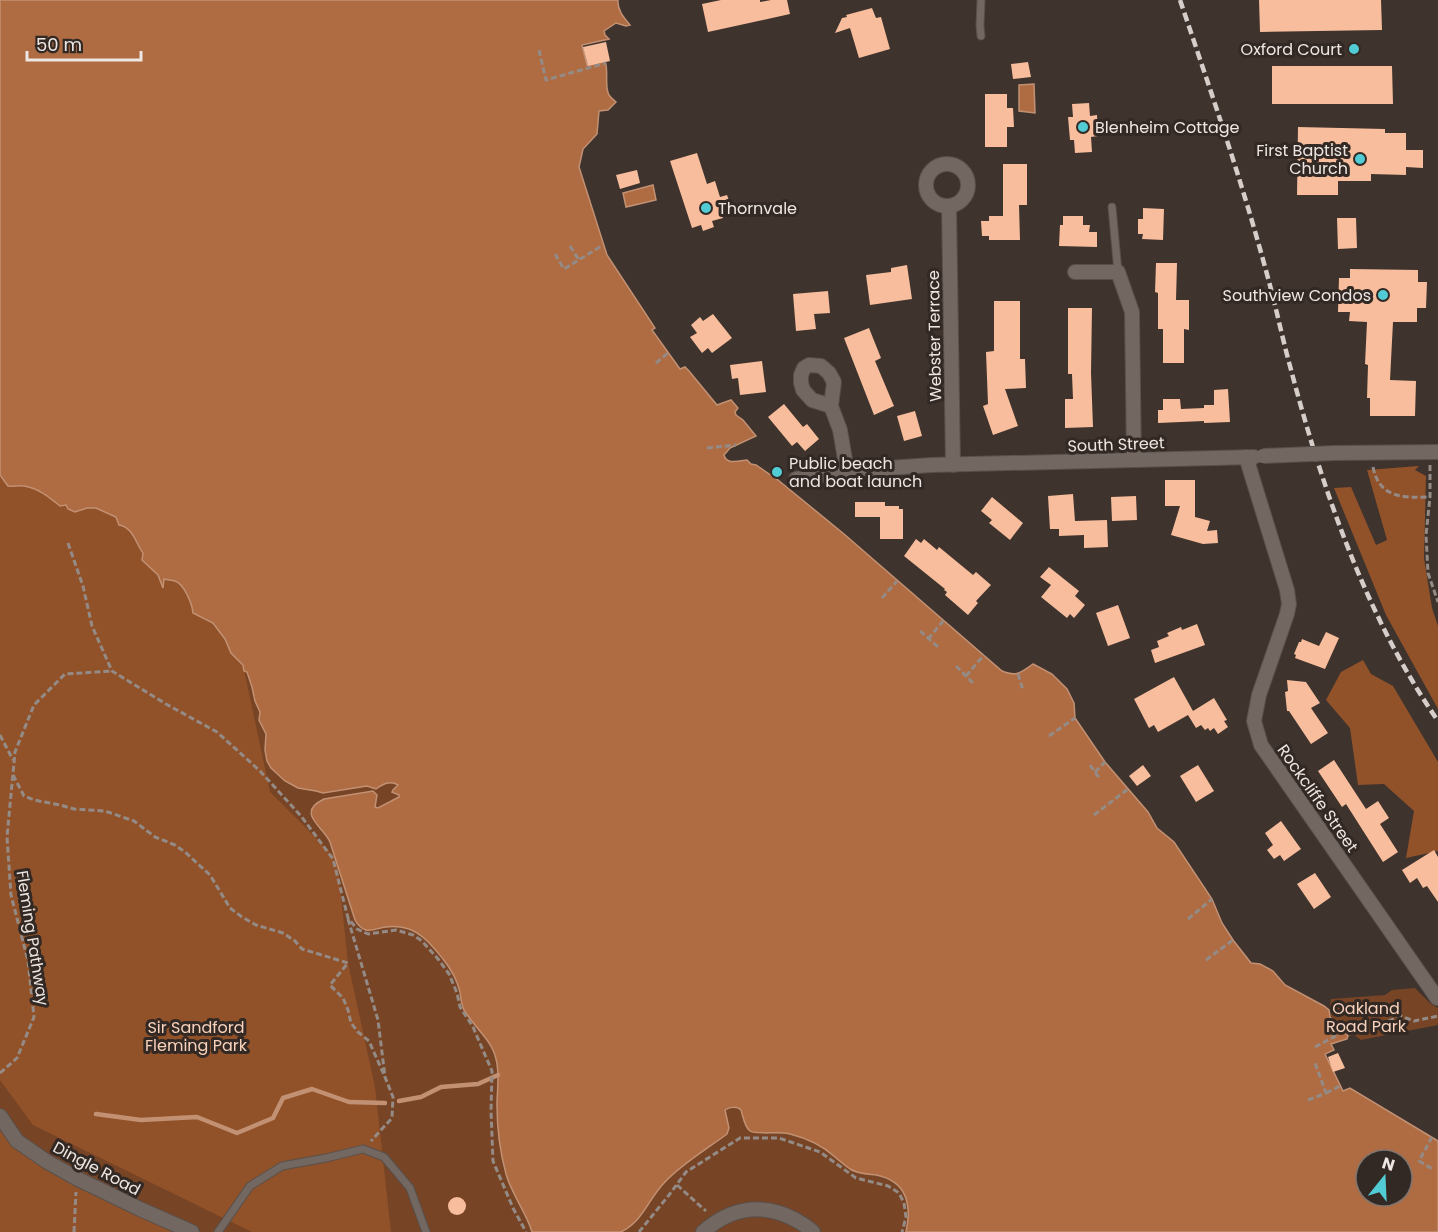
<svg xmlns="http://www.w3.org/2000/svg" width="1438" height="1232" viewBox="0 0 1438 1232" font-family="Poppins,sans-serif">
  <style>
    .green { fill: #774425 }
    .forest { fill: #925229 }
    .water { fill: #af6c43; stroke: #c29173; stroke-width: 1.5; fill-rule: evenodd }
    .lines { fill: none; stroke-linecap: round; stroke-linejoin: round }
    .stream { stroke: #c29173; stroke-width: 4.5 }
    .building { fill: #f8bd9c }
    .lane-casing { stroke: #58504b; stroke-width: 9 }
    .street-casing { stroke: #58504b; stroke-width: 16 }
    .path { stroke: #948b86; stroke-width: 3; stroke-dasharray: 6 3; stroke-linecap: butt }
    .lane { stroke: #736761; stroke-width: 7 }
    .street { stroke: #736761; stroke-width: 14 }
    .rail { stroke: #d6ceca; stroke-width: 4.5; stroke-dasharray: 9 4.5; stroke-linecap: butt }
    .street-bridge-casing { stroke: #58504b; stroke-width: 16; stroke-linecap: butt }
    .street-bridge { stroke: #736761; stroke-width: 14 }
    .poi-dot { fill: #51ccd4; stroke: #332924; stroke-width: 2 }
    .labels { text-anchor: middle; stroke-width: 6; stroke-linejoin: round; paint-order: stroke }
    .poi-label { font-size: 16px; fill: #ede6e2; stroke: #332924; text-anchor: end }
    .street-label { font-size: 16px; fill: #ede6e2; stroke: #332924 }
    .park-label { font-size: 16px; fill: #f9d2bc; stroke: #332924 }
  </style>
  <rect width="100%" height="100%" fill="#3e332d"/>
  <g class="green">
    <path d="M 0,475 L 247,672 L 252,687 L 255,701 L 260,712 L 259,720 L 266,734 L 265,750 L 267,761 L 271,768 L 285,781 L 298,788 L 316,791 L 323,793 L 367,786 L 376,789 C 383,784 391,780 399,785 L 393,790 L 394,794 L 399,795 L 399,797 L 378,808 L 375,807 L 377,795 L 373,791 L 324,799 L 319,801 L 310,812 C 314,826 325,830 330,842 L 355,920 L 359,927 L 366,930 L 375,930 L 388,926 L 397,926 L 413,931 L 428,942 L 444,961 L 452,973 L 457,984 L 464,1009 L 489,1043 L 496,1058 L 498,1070 L 498,1128 L 506,1174 L 532,1232 L 0,1232 Z"/>
    <path d="M 1415,988 L 1430,1003 L 1438,1008 L 1438,1025 L 1361,1040 L 1354,1035 L 1348,1036 C 1334,1021 1327,1020 1331,999 L 1385,995 L 1392,990 Z"/>
    <path d="M 737,1107 L 741,1110 C 743,1117 744,1126 750,1131 C 754,1134 781,1131 790,1134 C 805,1138 820,1145 832,1154 C 839,1159 845,1167 854,1171 C 862,1174 872,1174 881,1177 C 909,1184 911,1207 906,1232 L 621,1232 C 644,1220 647,1200 664,1183 C 680,1165 707,1149 727,1134 L 729,1128 L 725,1110 L 728,1108 Z"/>
  </g>
  <g class="forest">
    <polygon points="1419,466 1415,470 1426,476 1424,558 1432,608 1438,626 1438,709 1386,615 1334,488 1351,487 1376,545 1387,540 1367,470"/>
    <path d="M 0,475 L 8,486 C 14,487 18,485 24,486 C 38,488 49,497 60,506 L 66,505 L 68,509 L 75,512 L 87,508 L 96,508 L 116,516 L 121,525 C 122,525 124,525 126,526 C 130,528 140,548 143,554 L 142,559 L 158,575 L 163,587 L 164,579 C 167,580 171,580 175,581 C 184,584 192,603 193,613 L 213,623 L 225,639 L 231,653 L 243,665 L 270,792 L 337,859 L 348,963 L 375,1087 L 391,1232 L 252,1232 L 33,1125 L 0,1080 Z"/>
    <polygon points="1363,660 1371,674 1393,686 1438,762 1438,851 1406,858 1414,811 1384,784 1358,785 1350,728 1326,700 1341,672"/>
    <polygon points="0,1124 8,1136 186,1232 0,1232"/>
  </g>
  <g class="water">
    <path d="M 0,0 L 618,0 C 617,10 624,18 630,25 L 626,26 L 616,23 L 604,31 L 605,35 L 609,39 L 582,45 L 587,65 L 605,61 C 609,71 604,86 609,95 C 611,98 614,100 616,102 L 608,110 L 599,111 L 597,134 L 583,149 L 579,167 L 607,255 L 655,328 L 652,330 L 680,369 L 685,367 L 689,371 L 717,405 L 731,400 L 738,408 L 735,412 L 736,415 L 743,420 L 756,436 L 730,448 L 724,455 C 726,465 739,461 747,460 L 751,464 L 756,465 L 778,480 L 844,534 L 1002,671 C 1017,677 1020,673 1033,664 L 1052,674 L 1067,689 L 1074,703 L 1075,718 L 1105,762 L 1148,812 L 1157,828 L 1174,842 L 1212,899 L 1222,923 L 1233,940 L 1251,963 L 1260,964 L 1273,971 L 1285,985 L 1324,1006 L 1329,1010 L 1330,1017 L 1348,1036 L 1347,1039 L 1331,1044 L 1334,1050 L 1325,1054 L 1343,1091 L 1350,1088 L 1438,1141 L 1438,1232 L 906,1232 C 912,1205 907,1181 876,1175 C 867,1174 858,1174 850,1169 C 844,1165 840,1161 835,1157 C 823,1146 806,1138 790,1134 C 781,1131 755,1135 750,1131 C 744,1126 743,1116 741,1110 C 737,1106 729,1107 725,1110 L 729,1128 L 727,1134 C 707,1149 680,1165 664,1183 C 647,1201 644,1220 621,1232 L 532,1232 C 526,1212 512,1195 506,1174 C 500,1152 497,1128 497,1105 C 497,1091 500,1074 496,1059 C 492,1040 474,1027 464,1010 C 461,1004 461,998 460,992 C 457,980 451,969 443,959 C 434,948 423,934 409,929 C 402,927 394,926 386,927 C 373,929 364,936 355,920 L 330,842 C 323,826 295,813 324,799 L 373,791 L 377,795 L 375,807 L 378,808 L 399,797 L 399,795 L 392,792 L 393,790 L 398,785 C 390,780 383,784 376,789 L 367,786 L 323,793 L 316,791 L 298,788 L 285,781 L 271,768 L 267,761 L 265,750 L 266,734 L 259,720 L 260,712 L 255,701 L 252,687 L 247,672 L 244,671 L 243,665 L 231,653 L 225,639 L 213,623 L 193,613 C 192,603 184,584 175,581 C 171,580 168,580 164,579 L 163,588 L 158,575 L 142,560 L 143,553 C 136,544 133,527 119,525 L 116,517 L 96,508 L 87,508 L 75,512 L 68,509 L 66,505 L 60,506 C 49,497 38,488 24,486 C 18,485 14,487 8,486 L 0,475 ZM 1366,1160 L 1402,1160 L 1402,1196 L 1366,1196 Z"/>
    <polygon points="1034,84 1035,113 1019,111 1019,85"/>
    <polygon points="653,185 656,200 626,207 623,193"/>
  </g>
  <g class="lines">
    <g class="stream">
      <polyline points="399,1101 421,1097 441,1087 478,1084 498,1075"/>
      <polyline points="96,1114 141,1120 197,1117 237,1133 273,1118 283,1098 312,1089 349,1102 385,1103"/>
    </g>
  </g>
  <g class="building">
    <polygon points="721,0 760,0 760,2 771,0 787,0 790,14 708,32 702,4"/>
    <polygon points="1259,0 1381,0 1382,30 1260,32"/>
    <polygon points="872,8 876,18 881,17 890,49 859,58 850,28 835,33 842,18 847,17 846,15"/>
    <polygon points="606,42 610,61 588,66 583,47"/>
    <polygon points="1028,62 1031,77 1013,79 1011,64"/>
    <polygon points="1272,66 1392,66 1393,104 1272,104"/>
    <polygon points="985,94 1007,94 1007,108 1013,108 1014,127 1007,127 1007,147 985,147"/>
    <polygon points="1089,103 1090,116 1097,115 1098,136 1091,137 1092,152 1075,153 1074,140 1070,140 1068,117 1073,117 1072,104"/>
    <polygon points="1298,127 1385,129 1385,133 1406,133 1406,150 1423,150 1423,168 1406,167 1406,175 1371,174 1371,181 1338,181 1338,195 1297,195"/>
    <polygon points="697,153 707,184 715,181 720,197 727,195 731,206 720,209 723,218 712,221 714,227 703,231 701,225 692,228 670,161"/>
    <polygon points="1003,164 1027,164 1027,205 1019,205 1020,240 989,240 989,236 982,236 981,221 989,221 989,216 1003,216"/>
    <polygon points="637,170 640,183 620,189 616,175"/>
    <polygon points="1143,208 1164,209 1163,240 1142,239 1143,234 1138,234 1138,219 1143,219"/>
    <polygon points="1063,216 1083,216 1083,225 1090,225 1089,232 1097,232 1097,247 1059,246 1060,225 1063,225"/>
    <polygon points="1337,218 1356,218 1357,248 1338,249"/>
    <polygon points="1156,263 1177,263 1176,300 1189,300 1189,330 1184,329 1184,363 1163,363 1163,329 1158,329 1158,293 1155,292"/>
    <polygon points="907,265 912,299 870,305 866,275 891,272 891,268"/>
    <polygon points="1350,269 1418,270 1418,282 1427,282 1426,308 1417,308 1417,322 1393,322 1390,380 1416,381 1415,416 1370,416 1370,398 1367,398 1368,365 1365,364 1367,322 1349,321 1350,312 1338,312 1339,278 1350,278"/>
    <polygon points="828,291 830,313 814,314 816,329 796,331 793,294"/>
    <polygon points="994,301 1020,301 1020,359 1025,359 1026,388 1005,389 1018,426 993,435 983,406 988,404 986,352 994,351"/>
    <polygon points="1068,308 1092,308 1091,373 1093,427 1065,428 1065,399 1073,399 1072,374 1068,374"/>
    <polygon points="713,314 732,338 712,353 708,348 702,353 690,337 697,333 691,325 700,317 703,321"/>
    <polygon points="869,328 881,358 875,361 894,406 874,415 844,338"/>
    <polygon points="762,361 766,392 740,395 738,378 732,379 730,365"/>
    <polygon points="1228,389 1230,422 1204,423 1204,421 1158,423 1158,410 1163,410 1163,399 1180,399 1181,409 1204,408 1204,405 1214,405 1214,390"/>
    <polygon points="784,404 803,427 807,424 819,439 805,451 797,442 792,446 768,417"/>
    <polygon points="915,411 922,436 904,441 897,416"/>
    <polygon points="1165,480 1195,480 1195,517 1210,521 1207,531 1217,530 1218,543 1203,544 1171,535 1180,506 1165,506"/>
    <polygon points="1073,494 1075,521 1107,520 1108,547 1084,548 1084,535 1059,536 1059,529 1050,529 1048,496"/>
    <polygon points="1136,496 1137,520 1112,521 1111,497"/>
    <polygon points="992,497 1023,523 1010,540 989,523 992,520 981,511"/>
    <polygon points="855,502 885,502 885,506 899,506 899,509 903,509 903,539 880,539 880,517 855,517"/>
    <polygon points="916,539 921,543 924,539 937,550 939,547 973,575 976,572 991,585 976,601 978,603 968,615 945,595 947,592 944,590 945,589 904,556"/>
    <polygon points="1049,567 1079,591 1075,596 1085,605 1074,618 1070,614 1067,618 1041,597 1051,585 1040,577"/>
    <polygon points="1118,605 1130,638 1108,646 1096,613"/>
    <polygon points="1197,624 1205,645 1155,663 1151,650 1159,647 1157,641 1169,636 1167,633 1181,627 1182,630"/>
    <polygon points="1326,632 1339,638 1325,669 1295,658 1296,655 1294,654 1299,642 1301,642 1302,639 1319,646"/>
    <polygon points="1174,677 1193,711 1214,698 1227,720 1224,721 1228,727 1218,734 1214,728 1210,731 1208,728 1205,730 1201,725 1196,728 1188,715 1158,732 1154,725 1149,728 1134,699"/>
    <polygon points="1287,680 1306,682 1320,703 1311,708 1328,733 1311,744 1289,711 1287,711 1285,692 1288,691"/>
    <polygon points="1334,760 1366,809 1378,801 1389,818 1380,824 1398,852 1383,862 1346,804 1342,807 1318,771"/>
    <polygon points="1143,765 1151,776 1137,786 1129,776"/>
    <polygon points="1198,765 1214,791 1196,802 1180,776"/>
    <polygon points="1281,821 1301,849 1284,861 1280,855 1274,859 1267,850 1273,845 1265,833"/>
    <polygon points="1434,850 1438,857 1438,902 1427,886 1423,888 1417,878 1410,883 1402,870"/>
    <polygon points="1315,873 1331,897 1314,909 1297,884"/>
    <polygon points="1338,1053 1345,1068 1333,1072 1328,1057"/>
    <circle cx="457" cy="1206" r="9"/>
  </g>
  <g class="lines">
    <g class="lane-casing">
      <g id="lane">
        <polyline points="981,0 980,26 981,36"/>
        <polyline points="1112,207 1118,272"/>
        <polyline points="218,1232 250,1186 282,1166 326,1158 363,1149 384,1157 410,1188 426,1232"/>
      </g>
    </g>
    <g class="street-casing">
      <g id="street">
        <circle cx="947" cy="185" r="21"/>
        <polyline points="949,206 953,465"/>
        <polyline points="1075,272 1118,272 1132,312 1134,460"/>
        <polyline points="831,406 812,400 803,390 801,383 801,375 804,368 809,365 821,366 829,373 834,382 831,406 840,430 847,471"/>
        <polyline points="1335,453 1438,452"/>
        <polyline points="1246,457 1287,590 1289,604 1287,614 1259,695 1254,721 1261,745 1437,998 1438,998"/>
        <polyline points="796,479 847,471 931,465 1254,457"/>
        <polyline points="0,1116 17,1141 46,1161 76,1178 140,1209 192,1232"/>
        <path d="M 703,1232 C 730,1208 761,1202 794,1219 C 801,1223 807,1226 813,1232"/>
      </g>
    </g>
    <g class="path">
      <polyline points="539,50 546,80 606,63"/>
      <polyline points="570,246 579,260"/>
      <polyline points="555,254 564,269 603,245"/>
      <polyline points="656,363 668,353"/>
      <polyline points="707,448 736,445"/>
      <polyline points="1430,465 1430,497 1426,535 1428,573 1438,602"/>
      <path d="M 1373,467 C 1379,498 1403,498 1430,497"/>
      <polyline points="68,543 83,586 92,626 112,671 166,704 217,732 260,771 301,816 333,859 348,918 357,929 368,934 396,930 413,935 422,941 438,959 449,974 457,993 460,1007 473,1027 492,1071 491,1111 493,1161 513,1208 526,1232"/>
      <polyline points="882,598 897,581"/>
      <polyline points="920,631 938,647"/>
      <polyline points="928,639 944,620"/>
      <polyline points="956,666 975,685"/>
      <polyline points="1018,674 1023,690"/>
      <polyline points="966,676 984,655"/>
      <polyline points="0,735 13,760"/>
      <polyline points="1049,736 1075,718"/>
      <polyline points="1090,765 1100,779"/>
      <polyline points="1095,772 1105,762"/>
      <polyline points="13,775 24,796 34,800 60,805 74,809 105,811 134,821 155,837 175,845 185,852 210,875 230,908 242,917 256,925 283,933 295,941 302,949 348,963 330,985 343,998 348,1010 351,1023 358,1032 369,1041 385,1077"/>
      <polyline points="1094,815 1128,789"/>
      <polyline points="348,919 378,1020 385,1077 393,1097 392,1118 371,1141"/>
      <polyline points="1188,919 1212,899"/>
      <polyline points="1206,960 1233,940"/>
      <polyline points="1315,1047 1358,1024 1371,1028 1401,1016 1414,1021 1438,1016"/>
      <polyline points="0,1073 17,1058 34,1017 28,961 11,895 7,837 15,752 34,705 65,674 112,671"/>
      <polyline points="1326,1093 1340,1086"/>
      <polyline points="1308,1100 1326,1093 1315,1063"/>
      <polyline points="1432,1137 1419,1161 1434,1170"/>
      <polyline points="677,1185 706,1211"/>
      <polyline points="74,1232 76,1192"/>
      <polyline points="639,1232 669,1195 686,1172 740,1138 779,1138 820,1152 856,1178 888,1186 899,1193 904,1203 906,1217 902,1232"/>
    </g>
    <use href="#lane" class="lane"/>
    <use href="#street" class="street"/>
    <path class="rail" d="M 1180,0 C 1211,92 1243,184 1268,278 C 1276,307 1282,337 1290,366 C 1322,488 1366,617 1438,721"/>
    <g class="street-bridge-casing">
      <polyline id="street-bridge" points="1263,456 1335,453"/>
    </g>
    <use href="#street-bridge" class="street-bridge"/>
  </g>
  <g class="poi-dot">
    <circle cx="1354" cy="49" r="6"/>
    <circle cx="1083" cy="127" r="6"/>
    <circle cx="1360" cy="159" r="6"/>
    <circle cx="706" cy="208" r="6"/>
    <circle cx="1383" cy="295" r="6"/>
    <circle cx="777" cy="472" r="6"/>
  </g>
  <g class="labels">
    <g class="poi-label">
      <text x="1342" y="55">Oxford Court</text>
      <text x="1095" y="133" text-anchor="start">Blenheim Cottage</text>
      <text x="1348" y="156">First Baptist<tspan x="1348" dy="18">Church</tspan></text>
      <text x="718" y="214" text-anchor="start">Thornvale</text>
      <text x="1371" y="301">Southview Condos</text>
      <text x="789" y="469" text-anchor="start">Public beach<tspan x="789" dy="18">and boat launch</tspan></text>
    </g>
    <g class="street-label">
      <text transform="translate(934 336) rotate(-91)" y="6">Webster Terrace</text>
      <text transform="translate(1116 444) rotate(-2)" y="6">South Street</text>
      <text transform="translate(1318 798) rotate(55)" y="6">Rockcliffe Street</text>
      <text transform="translate(33 938) rotate(81)" y="6">Fleming Pathway</text>
      <text transform="translate(97 1168) rotate(28)" y="6">Dingle Road</text>
    </g>
    <g class="park-label">
      <text x="1366" y="1014">Oakland<tspan x="1366" dy="18">Road Park</tspan></text>
      <text x="196" y="1033">Sir Sandford<tspan x="196" dy="18">Fleming Park</tspan></text>
    </g>
  </g>
  <g transform="translate(1384 1178) rotate(18)"><circle r="28" fill="#332924" stroke="#7d7570" stroke-width="1.5"/>
  <path d="M0-4.5L10 22L0 15L-10 22Z" fill="#51ccd4"/>
  <text y="-9" font-size="16" font-weight="bold" text-anchor="middle" fill="#ede6e2">N</text>
  </g>
  <path d="M27 51v9h114v-9" fill="none" stroke="#ede6e2" stroke-width="3"/>
  <text x="36" y="51" font-size="18" fill="#ede6e2" stroke="#332924" stroke-width="4.5" paint-order="stroke">50 m</text>
</svg>
